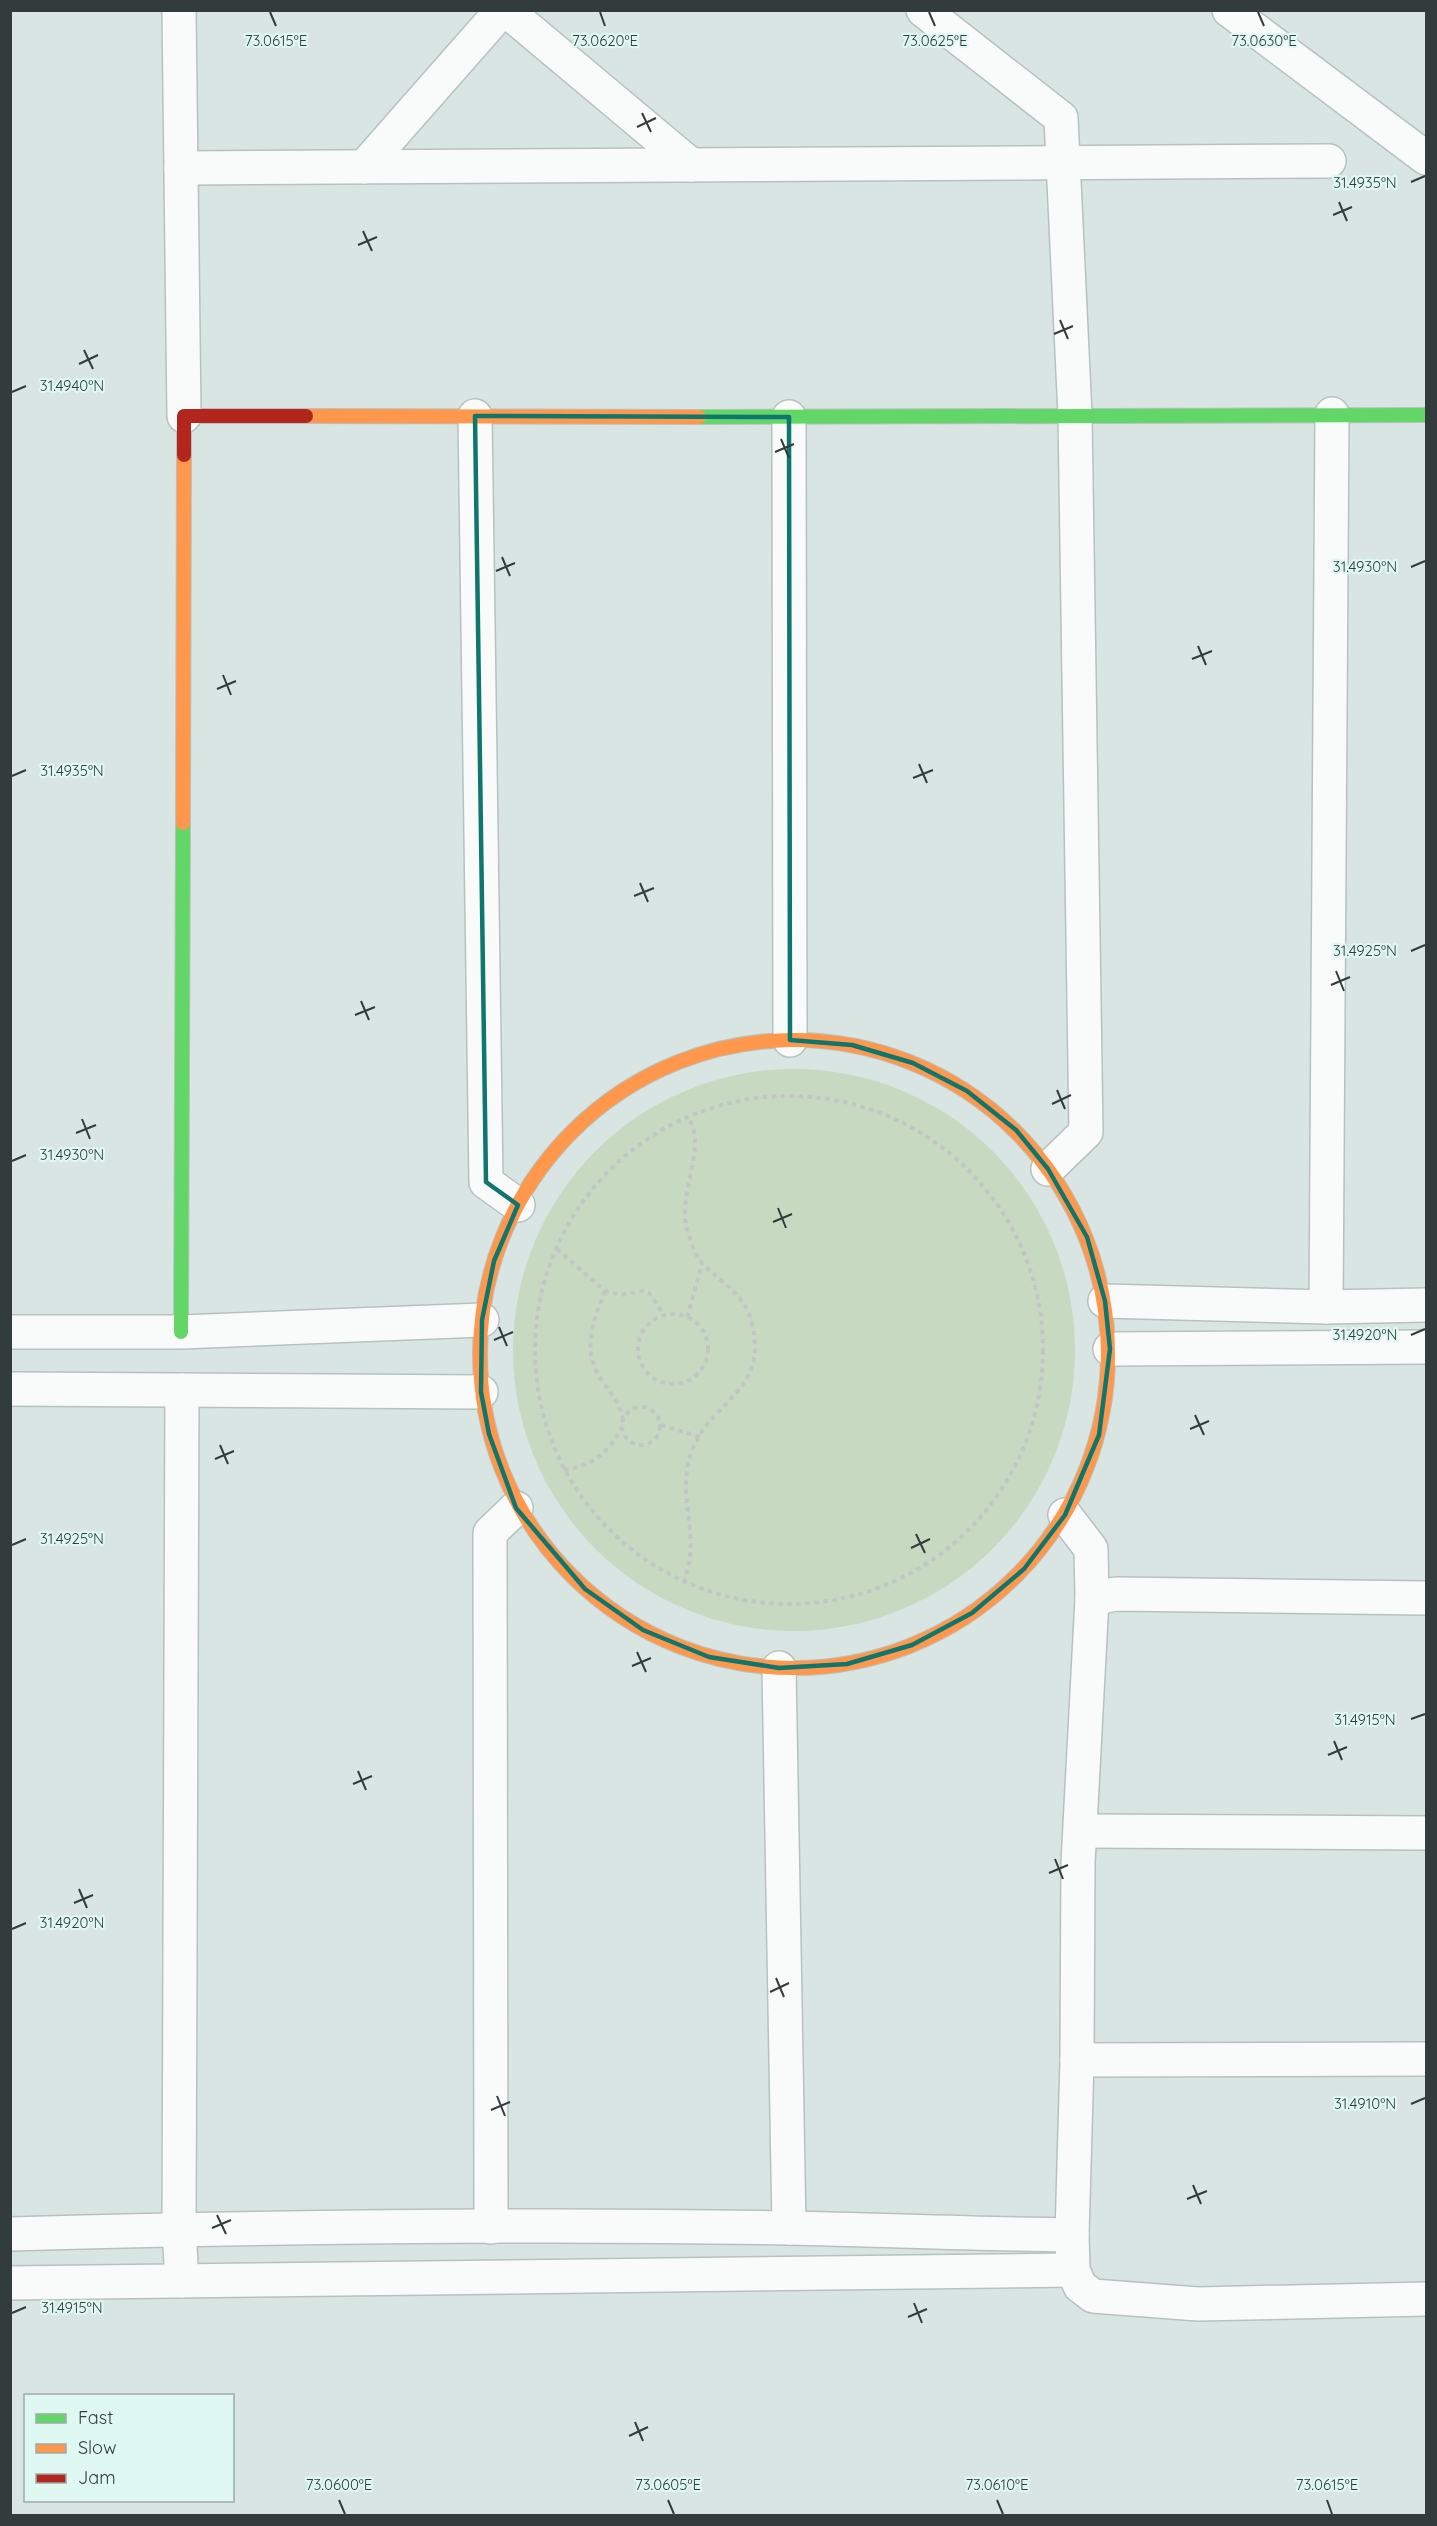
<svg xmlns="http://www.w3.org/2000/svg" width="1437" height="2526" viewBox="0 0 1437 2526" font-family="Quicksand,sans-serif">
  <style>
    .green { fill: #c8d9c2 }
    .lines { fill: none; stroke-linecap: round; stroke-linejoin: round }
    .street-casing { stroke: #b7c2bf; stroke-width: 36 }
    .fast-casing { stroke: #b7c2bf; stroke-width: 16 }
    .slow-casing { stroke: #b7c2bf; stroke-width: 16 }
    .jam-casing { stroke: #b7c2bf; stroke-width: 16 }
    .path { stroke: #c1c5c4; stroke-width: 4; stroke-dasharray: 4.5 4.5; stroke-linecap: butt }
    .street { stroke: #f9fbfb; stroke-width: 33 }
    .fast { stroke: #63d668; stroke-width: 14 }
    .slow { stroke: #ff974d; stroke-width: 14 }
    .jam { stroke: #b3261e; stroke-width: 14 }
    .marked { fill: none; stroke: #0f766e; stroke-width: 4.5; stroke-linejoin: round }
    .ticks { fill: none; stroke: #323c3a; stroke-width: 2 }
    .ticks-label { font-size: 15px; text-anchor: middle; fill: #323c3a; stroke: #dff8f2; stroke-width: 4.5; stroke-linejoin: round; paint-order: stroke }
  </style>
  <rect width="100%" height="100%" fill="#d8e5e2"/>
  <circle class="green" cx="794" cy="1350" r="281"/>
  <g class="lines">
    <g class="street-casing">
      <g id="street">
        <polyline points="179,10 184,416"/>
        <polyline points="506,10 691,165"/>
        <polyline points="923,10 1061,118 1075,415 1086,1132 1048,1169"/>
        <polyline points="1229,10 1426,158"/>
        <polyline points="364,167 502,10"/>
        <polyline points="181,168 1329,161"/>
        <polyline points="475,416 486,1182 518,1205"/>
        <polyline points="789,417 790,1040"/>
        <polyline points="1105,1301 1326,1307 1426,1305"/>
        <polyline points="1326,1307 1332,414"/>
        <polyline points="10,1332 181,1332 482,1320"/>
        <polyline points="1110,1349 1426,1347"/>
        <polyline points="10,1389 481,1392"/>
        <polyline points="182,1390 179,2229 182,2281"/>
        <polyline points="1065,1515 1091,1549 1092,1599 1078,1863 1077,2060 1072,2235 1073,2270 1080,2286 1093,2296 1198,2304 1426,2299"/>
        <polyline points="1092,1599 1116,1594 1426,1598"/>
        <polyline points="779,1668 789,2228"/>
        <polyline points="1081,1831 1426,1833"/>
        <polyline points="1077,2060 1426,2059"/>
        <polyline points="491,2227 490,1533 516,1508"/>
        <path d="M 10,2234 C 270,2227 530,2223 789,2228 C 883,2230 978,2234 1072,2235"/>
        <polyline points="10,2283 1073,2270"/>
      </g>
    </g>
    <g class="fast-casing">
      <g id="fast">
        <polyline points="699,417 1426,415"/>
        <polyline points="181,1332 183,823"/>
      </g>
    </g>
    <g class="slow-casing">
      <g id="slow">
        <polyline points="306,416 699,417"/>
        <polyline points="183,823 184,455"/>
        <circle cx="794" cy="1354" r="314"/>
      </g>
    </g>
    <g class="jam-casing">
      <polyline id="jam" points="184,455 184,416 306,416"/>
    </g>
    <g class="path">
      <circle cx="789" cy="1350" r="254"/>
      <polyline points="557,1249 605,1291 621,1295 643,1291 649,1293 664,1315"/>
      <path d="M 605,1291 C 593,1322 581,1351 602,1381 C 611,1393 619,1403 623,1418"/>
      <circle cx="673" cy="1349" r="35"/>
      <polyline points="687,1317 702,1264"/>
      <circle cx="641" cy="1426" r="19"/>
      <polyline points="661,1425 700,1437"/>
      <path d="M 564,1470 C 592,1466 609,1453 622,1427"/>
      <path d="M 684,1583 C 686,1574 689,1565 690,1556 C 694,1520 677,1487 693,1448 C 714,1399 768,1391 752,1324 C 746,1296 723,1284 704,1265 C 694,1256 689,1237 686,1224 C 681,1196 696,1167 695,1138 C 695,1132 691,1123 689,1117"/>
    </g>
    <use href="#street" class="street"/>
    <use href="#fast" class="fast"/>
    <use href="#slow" class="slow"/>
    <use href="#jam" class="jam"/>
  </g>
  <path class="marked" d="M 475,416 L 789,417 L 790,1040 L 852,1045 L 913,1063 L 967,1091 L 1016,1130 L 1048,1169 L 1087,1237 L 1105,1301 L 1110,1349 L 1099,1435 L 1065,1515 L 1024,1569 L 972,1613 L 912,1645 L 847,1664 L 779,1668 L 709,1657 L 643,1630 L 585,1589 L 516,1508 L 489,1434 L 481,1392 L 482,1320 L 494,1261 L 518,1205 L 486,1182 Z"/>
  <path class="ticks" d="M 270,12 L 276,26M 600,12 L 605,26M 929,12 L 935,26M 1258,12 L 1264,26M 642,113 L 651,132M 637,127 L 656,118M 1411,182 L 1425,176M 1339,202 L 1347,221M 1333,215 L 1352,207M 363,231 L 372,251M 358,245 L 377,237M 1060,320 L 1068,339M 1054,334 L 1073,326M 84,350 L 93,369M 79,364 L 98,355M 12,392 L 26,386M 781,439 L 789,458M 775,452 L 794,444M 502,557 L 510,576M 1411,567 L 1425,561M 496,571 L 515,563M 1198,646 L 1206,665M 1192,659 L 1212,651M 223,675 L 231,695M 217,689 L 236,681M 919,764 L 927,783M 12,776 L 26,770M 913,778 L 933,770M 640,883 L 648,902M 634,896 L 654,888M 1411,951 L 1425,945M 1336,971 L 1344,991M 1331,985 L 1350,977M 361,1001 L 369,1020M 355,1015 L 375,1007M 1057,1090 L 1065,1109M 1052,1104 L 1071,1095M 82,1119 L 90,1139M 76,1133 L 96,1125M 12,1161 L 26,1155M 778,1208 L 786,1228M 773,1222 L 792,1214M 499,1327 L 507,1346M 1411,1335 L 1425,1329M 494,1340 L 513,1332M 1195,1415 L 1204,1435M 1190,1429 L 1209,1421M 220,1445 L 228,1464M 215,1459 L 234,1451M 916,1534 L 925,1553M 12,1545 L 26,1539M 911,1548 L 930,1539M 637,1652 L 646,1672M 632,1666 L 651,1658M 1411,1719 L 1425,1714M 1334,1741 L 1342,1760M 1328,1755 L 1347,1747M 358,1771 L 366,1790M 353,1784 L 372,1776M 1055,1859 L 1063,1879M 1049,1873 L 1068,1865M 79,1889 L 87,1908M 74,1903 L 93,1895M 12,1929 L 26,1923M 776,1978 L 784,1997M 770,1992 L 789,1983M 497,2096 L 505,2116M 1411,2104 L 1425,2098M 491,2110 L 510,2102M 1193,2185 L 1201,2204M 1187,2199 L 1207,2191M 217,2215 L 226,2234M 212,2228 L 231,2220M 914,2303 L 922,2323M 12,2313 L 26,2307M 908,2317 L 927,2309M 635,2422 L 643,2441M 629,2436 L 648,2427M 339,2500 L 345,2514M 668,2500 L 674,2514M 997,2500 L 1003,2514M 1327,2500 L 1332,2514"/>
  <g class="ticks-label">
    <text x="276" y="46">73.0615°E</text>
    <text x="605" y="46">73.0620°E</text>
    <text x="935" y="46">73.0625°E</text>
    <text x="1264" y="46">73.0630°E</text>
    <text x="1365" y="188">31.4935°N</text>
    <text x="72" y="391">31.4940°N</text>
    <text x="1365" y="572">31.4930°N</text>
    <text x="72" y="776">31.4935°N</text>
    <text x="1365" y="956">31.4925°N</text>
    <text x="72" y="1160">31.4930°N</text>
    <text x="1365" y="1340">31.4920°N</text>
    <text x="72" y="1544">31.4925°N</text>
    <text x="1365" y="1725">31.4915°N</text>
    <text x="72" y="1928">31.4920°N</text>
    <text x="1365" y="2109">31.4910°N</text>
    <text x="72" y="2313">31.4915°N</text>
    <text x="339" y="2490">73.0600°E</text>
    <text x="668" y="2490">73.0605°E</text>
    <text x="997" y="2490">73.0610°E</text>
    <text x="1327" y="2490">73.0615°E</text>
  </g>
  <rect width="1437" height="2526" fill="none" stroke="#323c3a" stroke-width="24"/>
  <rect x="24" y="2394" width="210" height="108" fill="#dff8f2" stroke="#9aada8" stroke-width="1.5"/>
  <rect x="36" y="2414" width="30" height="9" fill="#63d668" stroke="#9aada8" stroke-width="1.5"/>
  <text x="78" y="2424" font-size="18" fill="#323c3a">Fast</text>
  <rect x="36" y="2444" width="30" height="9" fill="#ff974d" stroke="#9aada8" stroke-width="1.5"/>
  <text x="78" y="2454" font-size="18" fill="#323c3a">Slow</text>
  <rect x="36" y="2474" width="30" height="9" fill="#b3261e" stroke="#9aada8" stroke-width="1.5"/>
  <text x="78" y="2484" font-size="18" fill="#323c3a">Jam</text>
</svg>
